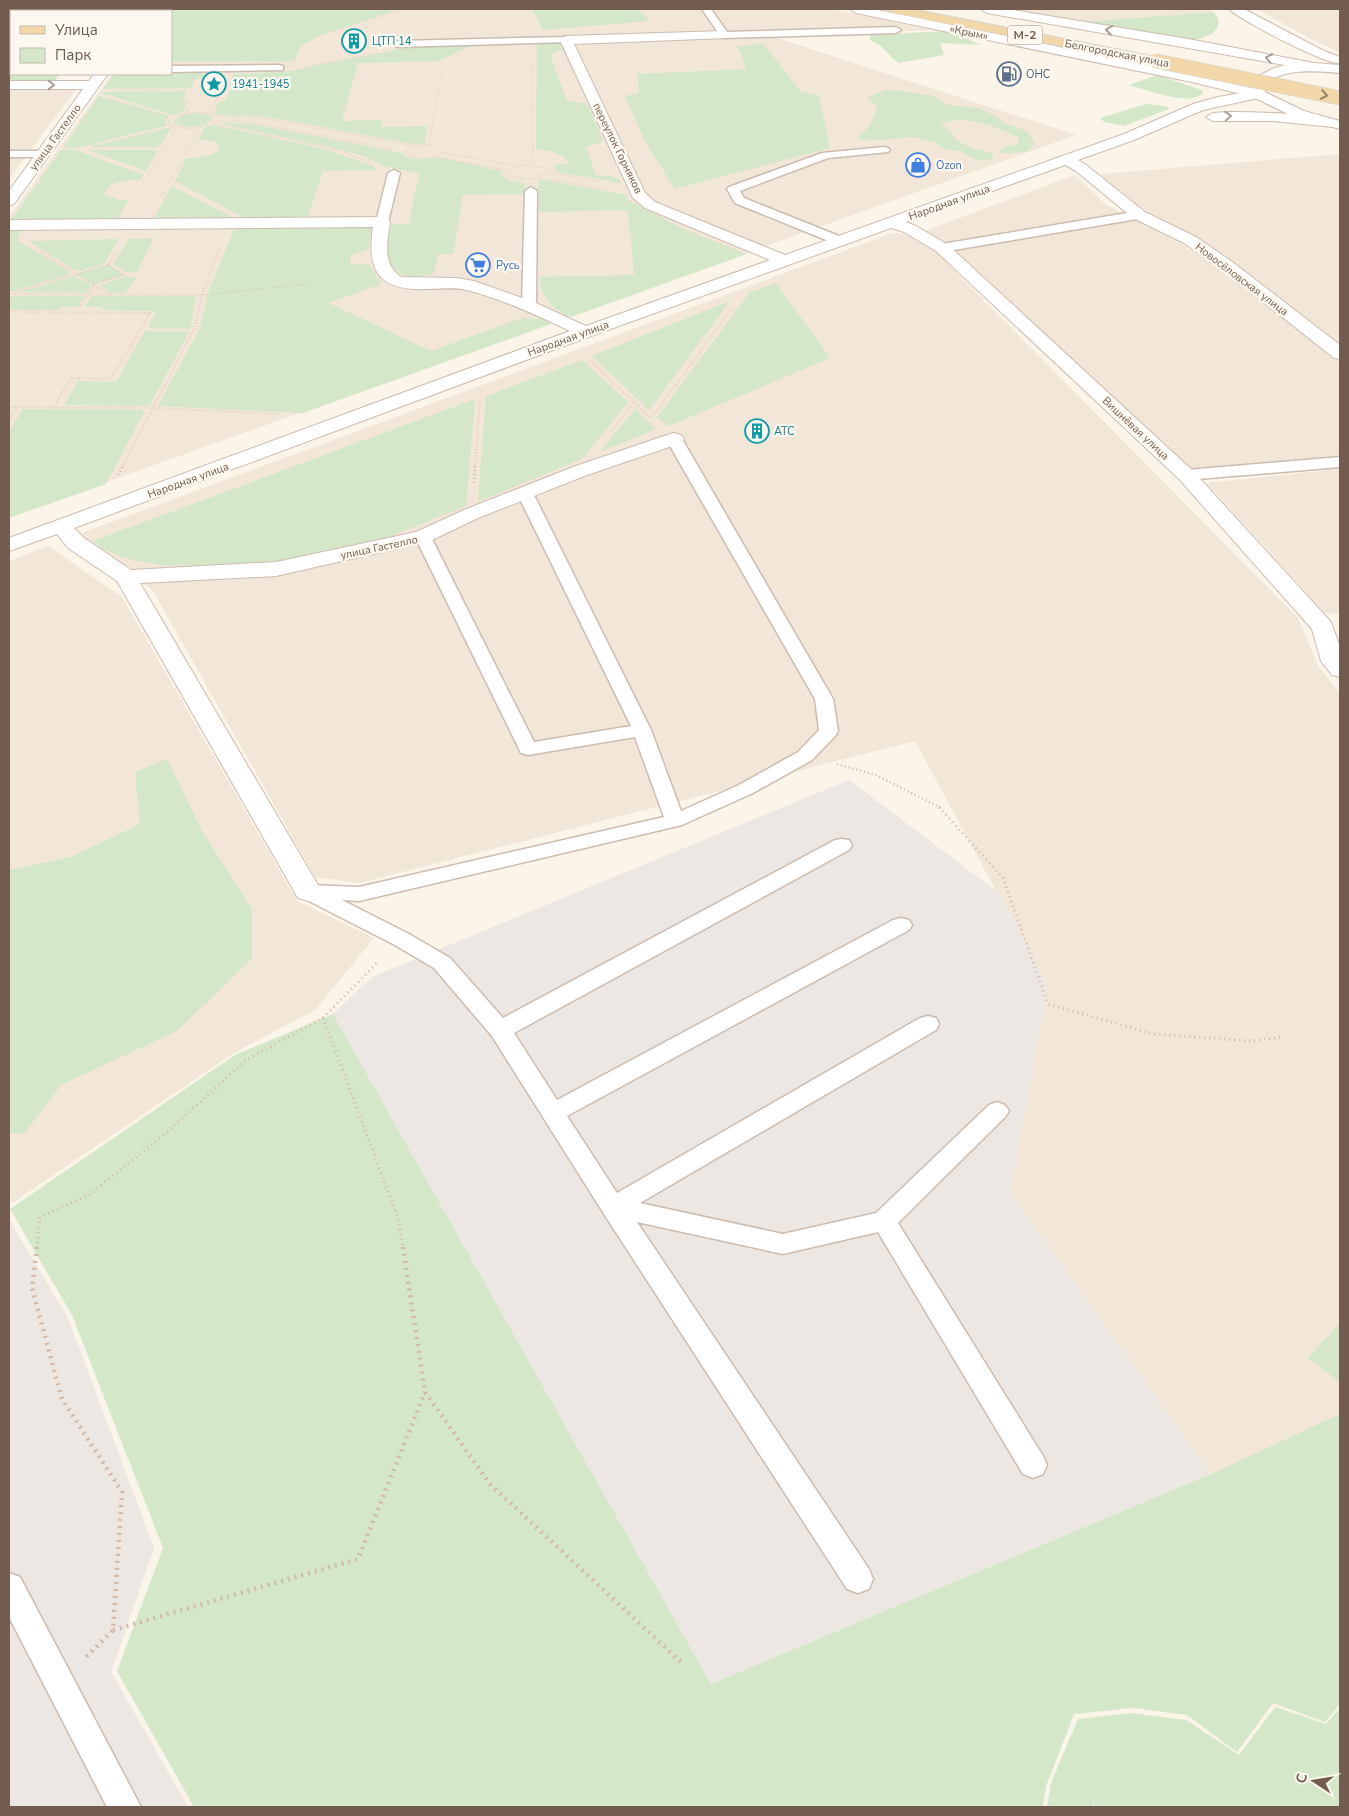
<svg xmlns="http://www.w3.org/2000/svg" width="1349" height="1816" viewBox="0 0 1349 1816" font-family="'Nunito Sans',sans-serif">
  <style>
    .residential { fill: #f1e6d8 }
    .industrial { fill: #ece7e2 }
    .green { fill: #d5e7c9 }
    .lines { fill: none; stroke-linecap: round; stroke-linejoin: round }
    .lane-casing { stroke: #ccbcb0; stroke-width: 3 }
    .street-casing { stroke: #ccbcb0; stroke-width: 2 }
    .secondary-casing { stroke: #cebcae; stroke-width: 2 }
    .primary-casing { stroke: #d8d1ce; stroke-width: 2 }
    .path-far4 { stroke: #d2b8a7; stroke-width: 1; stroke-dasharray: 0.5 2; stroke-linecap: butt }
    .path-far3 { stroke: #d2b8a7; stroke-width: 2; stroke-dasharray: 0.5 2.5; stroke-linecap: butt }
    .path-far2 { stroke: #d2b8a7; stroke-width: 2.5; stroke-dasharray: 1 3; stroke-linecap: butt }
    .path-far1 { stroke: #d2b8a7; stroke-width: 3; stroke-dasharray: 1 4; stroke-linecap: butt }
    .path { stroke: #d2b8a7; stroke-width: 4.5; stroke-dasharray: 2 5; stroke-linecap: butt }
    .lane { fill: #fff; fill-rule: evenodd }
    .street { fill: #fff; fill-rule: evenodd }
    .secondary { fill: #fff; fill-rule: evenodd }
    .primary { fill: #f2d7a9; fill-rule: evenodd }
    .primary-bridge-casing { stroke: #d8d1ce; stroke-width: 15; stroke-linecap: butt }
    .primary-bridge { stroke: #f2d7a9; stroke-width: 14 }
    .oneway { stroke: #aa9d95 }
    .oneway2 { stroke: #98816a }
    .labels { text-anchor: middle; stroke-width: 4.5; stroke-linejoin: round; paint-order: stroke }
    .far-street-label { font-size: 11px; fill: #725c4f; stroke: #fdf8ef }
    .far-culture-label { font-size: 11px; fill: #0d838f; stroke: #fdf8ef; text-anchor: start }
    .far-service-label { font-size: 11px; fill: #4e5e75; stroke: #fdf8ef; text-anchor: start }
    .far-shop-label { font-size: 11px; fill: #366cbe; stroke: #fdf8ef; text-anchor: start }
    .shield { fill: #fdf8ef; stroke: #9c8b7f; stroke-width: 1 }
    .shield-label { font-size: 12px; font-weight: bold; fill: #725c4f }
  </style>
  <rect width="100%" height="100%" fill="#faf4e9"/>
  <g class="residential">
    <polygon points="9,9 104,9 102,11 11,11 11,74 9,77"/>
    <polygon points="327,9 830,9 931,30 774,37 1076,135 9,517 9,217 111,76 105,74 171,74 171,39"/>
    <polygon points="1002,9 1208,9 1213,12 1080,22"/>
    <polygon points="1257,9 1340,9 1340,53 1311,39"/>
    <polygon points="9,88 77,88 9,179"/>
    <polygon points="1340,154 1340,344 1207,243 1128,201 1100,174"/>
    <polygon points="1075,175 1106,205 1176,241 1213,263 1340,362 1340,456 1187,469 947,242 919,233"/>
    <polygon points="893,233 910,235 935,251 1298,618 1318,666 1340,693 1340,1419 1211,1474 1010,1192 1048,987 915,741 359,883 315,877 153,591 79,534"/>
    <polygon points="1340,469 1340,614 1325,613 1207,483"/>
    <polygon points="48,546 122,597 297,901 374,938 315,1010 232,1054 12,1203 9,1195 9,561"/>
  </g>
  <g class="industrial">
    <polygon points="849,780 1000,894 1048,987 1010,1192 1211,1474 711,1684 333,1014 372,977"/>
    <polygon points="9,1220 68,1318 154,1548 111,1672 188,1807 9,1807"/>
  </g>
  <g class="green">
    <polygon points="118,9 401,9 321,35 301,46 294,61 171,62 171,11 116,11"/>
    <polygon points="532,9 637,9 650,21 543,30"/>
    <polygon points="1213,12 1217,16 1219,22 1217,28 1212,34 1200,39 1177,39 1080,22"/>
    <path d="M 948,31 L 981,45 L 940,43 L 944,55 L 899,63 C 886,54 886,47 870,40 L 870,35 Z"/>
    <path d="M 537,43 L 554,43 L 564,46 L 565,49 L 550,54 L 567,101 L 583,103 L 588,106 L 603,140 L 599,143 L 586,147 L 596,175 L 610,176 L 620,180 L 620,183 L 558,172 L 554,165 L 569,164 C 563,152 548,150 536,149 Z"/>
    <polygon points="764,44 801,92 819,95 830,148 675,189 647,145 625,96 639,93 638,74 747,69 737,46"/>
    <polygon points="473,45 438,61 358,63 342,121 382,120 381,127 427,126 425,143 414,144 263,116 220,115 213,113 219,102 225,101 237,79 231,78 233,74 284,72 410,47"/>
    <polygon points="9,72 11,74 60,74 54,82 9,82"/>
    <polygon points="202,73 204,74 203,78 196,78 190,88 103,89 115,74"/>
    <path d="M 1157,75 L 1202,90 L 1203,94 C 1187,106 1147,90 1129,85 Z"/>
    <path d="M 886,90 L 918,93 L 935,97 L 949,105 L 978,108 L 998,117 L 1006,124 L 1027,131 L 1035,144 L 1027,152 C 1018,152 1009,155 1000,152 L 1002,148 L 1018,144 L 1018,137 C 995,126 966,114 941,124 L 951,132 L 956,140 L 971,148 L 992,153 L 993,159 L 978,161 L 960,151 L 945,149 L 936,143 L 914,137 L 884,140 L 857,139 L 870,125 L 878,107 L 867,98 Z"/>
    <polygon points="187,91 182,101 188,101 182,112 173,115 101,93 102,92"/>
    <polygon points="99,96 169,116 165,123 169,125 77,148 63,148"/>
    <polygon points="1146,104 1166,106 1169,109 1124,126 1104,122 1100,118"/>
    <path d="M 194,113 L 210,115 L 213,119 C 204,128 182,130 173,121 L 182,115 Z"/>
    <path d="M 218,123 L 253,124 L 402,153 C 411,163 424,158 436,158 C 457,160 480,167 501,171 L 501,175 L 508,180 L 524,183 L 524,194 L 463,195 L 453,254 L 438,254 L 434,273 C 419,280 402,280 392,266 C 390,263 387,259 387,256 C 386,246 389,234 392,225 L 409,223 L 419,174 L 384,166 L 364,156 L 338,149 Z"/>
    <path d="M 215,125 L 329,150 L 373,166 L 378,170 L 323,171 L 308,217 L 245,218 L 175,181 L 186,158 C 198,158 213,158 220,147 L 216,141 L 198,140 L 205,127 Z"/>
    <polygon points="172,127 159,147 89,147"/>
    <path d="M 61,150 L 76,150 L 144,175 L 141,180 C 129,180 108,180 105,195 L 119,200 L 129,200 L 117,219 L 12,219 Z"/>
    <polygon points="88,150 158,150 146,171"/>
    <path d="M 539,179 L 627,195 L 627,199 L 634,203 L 681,228 L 747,254 L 571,317 C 552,310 542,297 539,277 L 634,275 L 628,210 L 539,212 Z"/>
    <polygon points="172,186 234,218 153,220"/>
    <polygon points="362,226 372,228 368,249 351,256 350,265 369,264 381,284 329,303 431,351 522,318 542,319 551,324 303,413 158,406 200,328 209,290 235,227"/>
    <polygon points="9,230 20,231 17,240 70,272 68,275 9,292"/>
    <polygon points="154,238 137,272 126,272 113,264 129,239"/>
    <polygon points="118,239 104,264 80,271 75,270 29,241"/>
    <polygon points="108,265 124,275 94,284 77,274"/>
    <polygon points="75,276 91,285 86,293 20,292"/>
    <polygon points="125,277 136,277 126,293 112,293 100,285"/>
    <polygon points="776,283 830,358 669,426 657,417 750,292"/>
    <polygon points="9,296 85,296 78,307 60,307 58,310 9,310"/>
    <polygon points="92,296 196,296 190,329 148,328 156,311 102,310 103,307 84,307"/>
    <polygon points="730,301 649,410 592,356"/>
    <polygon points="145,331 189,332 149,406 64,405 79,381 116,382"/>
    <polygon points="582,360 628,402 582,459 478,502 486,396"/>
    <polygon points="475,399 466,506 384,539 297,559 218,566 161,565 124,558 103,549 93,541"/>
    <polygon points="23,409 145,410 106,484 9,518 9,432"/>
    <polygon points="635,409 656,429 600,452"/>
    <polygon points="167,759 202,831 252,909 252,959 177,1031 61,1085 24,1134 9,1133 9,870 71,857 140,824 135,772"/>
    <polygon points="333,1014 711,1684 1211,1474 1340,1414 1340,1704 1325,1722 1273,1703 1237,1752 1187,1715 1133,1708 1074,1714 1046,1786 1043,1807 194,1807 117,1671 163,1548 72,1315 10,1209 235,1055"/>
    <polygon points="1340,1323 1340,1382 1308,1358"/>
    <polygon points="1275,1707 1326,1724 1340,1708 1340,1807 1094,1807 1093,1797 1093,1807 1047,1807 1051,1783 1078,1719 1131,1713 1186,1720 1239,1755"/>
  </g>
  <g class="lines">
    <g class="lane-casing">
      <g id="lane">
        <polygon points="702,9 711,9 727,32 896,27 901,30 896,33 724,38 721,37"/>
        <polygon points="9,11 14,11 11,11 11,18 9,19"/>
        <polygon points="566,37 569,38 569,42 397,47 392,44 397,41"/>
        <polygon points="279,65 283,66 283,70 171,72 171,66"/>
        <polygon points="884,147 888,148 890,150 888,152 828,158 740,191 744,198 844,238 846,241 844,244 836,244 735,203 727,189 729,187 822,153"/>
        <polygon points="9,151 43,151 49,154 43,157 9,157"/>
        <polygon points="394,170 400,173 388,222 386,225 378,225 376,222 388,173"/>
        <polygon points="531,187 537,191 536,305 529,309 522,305 525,191"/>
        <polygon points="1139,211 1143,212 1145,215 1143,218 942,252 936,248 942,244"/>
        <polygon points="674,434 679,436 682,439 833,699 838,731 836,735 812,760 753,793 682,825 359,901 342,900 409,934 450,958 503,1018 835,840 842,839 849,840 852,845 849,850 514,1033 557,1100 893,920 901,918 909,920 912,925 909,930 567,1116 617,1193 920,1018 928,1016 936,1018 939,1024 936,1030 640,1203 783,1234 876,1213 989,1105 997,1102 1005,1105 1009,1111 1005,1117 898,1223 1043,1456 1047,1465 1043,1474 1033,1478 1023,1474 878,1232 783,1254 637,1222 869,1569 873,1579 869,1589 858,1593 847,1589 604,1214 492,1036 434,968 393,944 301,897 297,892 301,887 308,885 359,887 664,817 635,737 528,755 521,753 415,537 417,534 429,534 431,537 534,742 631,726 517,493 519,490 531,490 533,493 651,730 681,811 739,785 798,752 819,730 815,699 666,439 669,436"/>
        <polygon points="1340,457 1340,467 1186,480 1181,478 1178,475 1181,472 1186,470"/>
        <polygon points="9,1573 20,1577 141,1807 107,1807 9,1617"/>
      </g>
    </g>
    <g class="street-casing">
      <g id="street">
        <polygon points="104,9 116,9 115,11 103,11"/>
        <path d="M 724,31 L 728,32 L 730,35 L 728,38 L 574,44 L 645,193 L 655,202 L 785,255 L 1124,134 L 1193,104 L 1218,97 L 1258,90 L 1263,91 L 1265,94 L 1263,97 L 1203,110 L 1134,140 L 1078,160 L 1086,165 L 1145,212 L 1196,237 L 1231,261 L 1340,345 L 1340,359 L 1334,358 L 1219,267 L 1184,243 L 1133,218 L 1076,171 L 1065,165 L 906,222 L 916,226 L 948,245 L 1193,471 L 1331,622 L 1340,647 L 1340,677 L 1332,675 L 1321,661 L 1312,629 L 1179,479 L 936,251 L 904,232 L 891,228 L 591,336 L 74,528 L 84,538 L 131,570 L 276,562 L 416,532 L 464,510 L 573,467 L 667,435 L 674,433 L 681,435 L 684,439 L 681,443 L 587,475 L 478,518 L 430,541 L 276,576 L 140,583 L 322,892 L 318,898 L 308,901 L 298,898 L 117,581 L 68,548 L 57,534 L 9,551 L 9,538 L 570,331 C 539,316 500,298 466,290 C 454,287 440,289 428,289 C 381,291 366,274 373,227 L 9,230 L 9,220 L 382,217 L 388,219 L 390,222 C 387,243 382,264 401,277 L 456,278 L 474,281 L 536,303 L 586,326 L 770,260 L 645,208 L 633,198 L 560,40 L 566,36 Z"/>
        <polygon points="94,74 108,74 14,204 9,206 9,191 83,89 9,89 9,81 89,81"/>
        <path d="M 1228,112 C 1245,112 1332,113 1340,123 L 1333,127 L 1273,121 L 1213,121 L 1206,117 L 1213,113 Z"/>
      </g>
    </g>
    <g class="secondary-casing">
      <g id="secondary">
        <path d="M 850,9 L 873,9 L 1192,74 L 1251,88 L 1253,79 L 1272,69 L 1285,65 L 987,13 L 981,9 L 1007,9 L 1194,40 L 1314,63 L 1340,65 L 1340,73 C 1314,71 1287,68 1265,83 L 1265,92 L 1304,111 L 1340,121 L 1340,129 L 1294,117 L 1253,97 L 1192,82 L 856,13 Z"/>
        <path d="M 1229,9 L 1244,9 L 1324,51 L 1340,57 L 1340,63 C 1328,66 1238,19 1229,9 Z"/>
      </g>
    </g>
    <g class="primary-casing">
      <polygon id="primary" points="888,9 911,9 1156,57 1162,61 1156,65 894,13"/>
    </g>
    <g class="path-far4">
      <polyline points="532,64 533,165"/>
      <polyline points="304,67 374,53"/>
      <polyline points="122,90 161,90"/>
      <polyline points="186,112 198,92"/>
      <path d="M 195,112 L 214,114 L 218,119 C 204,130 185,131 169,124 L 168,121 L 174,116 Z"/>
      <polyline points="209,113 220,92"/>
      <polyline points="217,117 257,117 415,146"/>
      <polyline points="216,121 250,122 392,149"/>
      <polyline points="213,123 334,149 372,163"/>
      <polyline points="24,129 38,110"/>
      <polyline points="429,145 443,67"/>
      <path d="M 429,145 L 436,147 L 442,152 C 431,159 415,161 405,152 L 415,146 Z"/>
      <polyline points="442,152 516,166"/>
      <polyline points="435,157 508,171"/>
      <path d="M 522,165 L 546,168 L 548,172 C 536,181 521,182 508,174 L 512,168 Z"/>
      <polyline points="548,172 601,182"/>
      <polyline points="552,180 605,189"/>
      <polyline points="135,197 177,127"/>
      <polyline points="161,197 201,127"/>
    </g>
    <g class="path-far3">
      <polyline points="219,249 202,295 306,284"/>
      <polyline points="40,251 77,274 108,265 124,275 94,284 77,312"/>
      <polyline points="108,265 117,251"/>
      <polyline points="16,292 77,274 109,294"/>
      <polyline points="9,294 202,295 194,329 122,468"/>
      <polyline points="9,312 150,313 111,379 71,378 54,407"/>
      <polyline points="588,359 651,418"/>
      <polyline points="9,407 153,408 280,414"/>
      <polyline points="653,416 732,309"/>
      <polyline points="9,419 17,407"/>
      <polyline points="611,431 634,402"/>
      <polyline points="475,468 480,400"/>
    </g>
    <g class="path-far2">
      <polyline points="118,475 123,466"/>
      <polyline points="474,483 475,466"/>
      <polyline points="837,764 876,775 941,808"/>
    </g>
    <g class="path-far1">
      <polyline points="939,807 1003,878 1048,1004 1153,1034 1253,1041 1282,1037"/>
      <polyline points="323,1018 399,1221 403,1248"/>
      <polyline points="37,1248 40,1217 89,1195 166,1133 246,1060 323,1018 379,961"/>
    </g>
    <g class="path">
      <polyline points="37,1247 32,1288 62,1399 122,1492 113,1630 86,1657"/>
      <polyline points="403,1247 425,1392 490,1484 684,1665"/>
      <polyline points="113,1630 358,1559 425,1392"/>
    </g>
    <use href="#lane" class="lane"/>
    <use href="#street" class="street"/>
    <use href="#secondary" class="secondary"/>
    <use href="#primary" class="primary"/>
    <g class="primary-bridge-casing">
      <polyline id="primary-bridge" points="1156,61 1340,98"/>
    </g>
    <use href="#primary-bridge" class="primary-bridge"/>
  </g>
  <defs><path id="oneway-chevron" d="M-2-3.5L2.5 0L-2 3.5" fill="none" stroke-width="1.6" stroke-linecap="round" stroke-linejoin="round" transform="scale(1.25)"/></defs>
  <g class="oneway">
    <use href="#oneway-chevron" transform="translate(1109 30) rotate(-170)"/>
    <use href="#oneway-chevron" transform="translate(1269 58) rotate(-168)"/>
    <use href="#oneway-chevron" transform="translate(51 85)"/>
    <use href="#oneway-chevron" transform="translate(1228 116) rotate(-4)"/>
  </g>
  <use class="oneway2" href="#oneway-chevron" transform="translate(1324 95) rotate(11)"/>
  <defs>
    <g id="building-ring" transform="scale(1.25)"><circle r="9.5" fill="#fdf8ef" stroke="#0f9aa8" stroke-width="1.5"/><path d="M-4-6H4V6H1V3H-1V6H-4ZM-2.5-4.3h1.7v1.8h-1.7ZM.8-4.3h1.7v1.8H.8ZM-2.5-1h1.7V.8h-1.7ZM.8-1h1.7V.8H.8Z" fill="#0f9aa8"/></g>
    <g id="fuel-ring" transform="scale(1.25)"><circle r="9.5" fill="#fdf8ef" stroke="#5c6f8a" stroke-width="1.5"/><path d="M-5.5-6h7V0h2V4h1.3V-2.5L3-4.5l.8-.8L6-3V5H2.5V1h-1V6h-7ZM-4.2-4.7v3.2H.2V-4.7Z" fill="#5c6f8a"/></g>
    <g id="sight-ring" transform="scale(1.25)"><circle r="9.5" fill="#fdf8ef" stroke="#0f9aa8" stroke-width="1.5"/><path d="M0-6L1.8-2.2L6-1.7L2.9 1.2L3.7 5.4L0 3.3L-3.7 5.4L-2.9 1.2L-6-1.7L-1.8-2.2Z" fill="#0f9aa8"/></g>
    <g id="shop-ring" transform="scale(1.25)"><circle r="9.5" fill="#fdf8ef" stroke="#3f7fe0" stroke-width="1.5"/><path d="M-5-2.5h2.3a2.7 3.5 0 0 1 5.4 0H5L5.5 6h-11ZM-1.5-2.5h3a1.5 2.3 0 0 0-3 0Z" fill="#3f7fe0"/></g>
    <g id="supermarket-ring" transform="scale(1.25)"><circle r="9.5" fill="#fdf8ef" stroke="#3f7fe0" stroke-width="1.5"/><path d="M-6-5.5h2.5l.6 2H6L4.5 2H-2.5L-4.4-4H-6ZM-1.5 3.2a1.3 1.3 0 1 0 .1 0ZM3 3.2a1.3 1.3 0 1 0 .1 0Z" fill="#3f7fe0"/></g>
  </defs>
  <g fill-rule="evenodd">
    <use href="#building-ring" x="354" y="41"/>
    <use href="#fuel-ring" x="1009" y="74"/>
    <use href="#sight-ring" x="214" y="84"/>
    <use href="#shop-ring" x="918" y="165"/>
    <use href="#supermarket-ring" x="478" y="265"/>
    <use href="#building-ring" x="757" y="431"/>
  </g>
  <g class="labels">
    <g class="far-street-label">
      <text transform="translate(969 32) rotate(12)" y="4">«Крым»</text>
      <text transform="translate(1117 53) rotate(11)" y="4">Белгородская улица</text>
      <text transform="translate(55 137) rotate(-54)" y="4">улица Гастелло</text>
      <text transform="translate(618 148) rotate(64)" y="4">переулок Горняков</text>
      <text transform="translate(949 202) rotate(-20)" y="4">Народная улица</text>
      <text transform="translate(1242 279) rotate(37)" y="4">Новосёловская улица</text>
      <text transform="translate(568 338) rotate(-20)" y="4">Народная улица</text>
      <text transform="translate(1136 428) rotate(43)" y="4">Вишнёвая улица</text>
      <text transform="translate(188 480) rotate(-20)" y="4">Народная улица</text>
      <text transform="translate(379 547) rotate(-12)" y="4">улица Гастелло</text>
    </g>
    <g class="far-culture-label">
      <text x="372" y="45">ЦТП 14</text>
      <text x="232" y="88">1941-1945</text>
      <text x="774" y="435">АТС</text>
    </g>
    <g class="far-service-label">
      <text x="1026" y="78">ОНС</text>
    </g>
    <g class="far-shop-label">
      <text x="936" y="169">Ozon</text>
      <text x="496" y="269">Русь</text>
    </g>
    <rect class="shield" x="1007.5" y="25.5" width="35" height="19" rx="4"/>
    <g class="shield-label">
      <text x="1025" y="39">М-2</text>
    </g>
  </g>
  <rect width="1349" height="1816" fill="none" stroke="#725c4f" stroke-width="20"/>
  <rect x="10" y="10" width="162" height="65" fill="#fdf8ef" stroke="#c5baaf"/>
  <rect x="20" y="26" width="25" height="8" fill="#f2d7a9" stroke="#c5baaf"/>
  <text x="55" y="35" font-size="15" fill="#725c4f">Улица</text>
  <rect x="20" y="48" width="25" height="15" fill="#d5e7c9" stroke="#c5baaf"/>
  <text x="55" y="60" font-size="15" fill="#725c4f">Парк</text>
  <g transform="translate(1314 1781) rotate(282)" stroke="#fdf8ef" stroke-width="4" paint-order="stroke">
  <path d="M0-4L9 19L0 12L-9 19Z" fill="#725c4f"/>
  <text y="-8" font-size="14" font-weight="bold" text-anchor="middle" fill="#725c4f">С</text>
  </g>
</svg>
